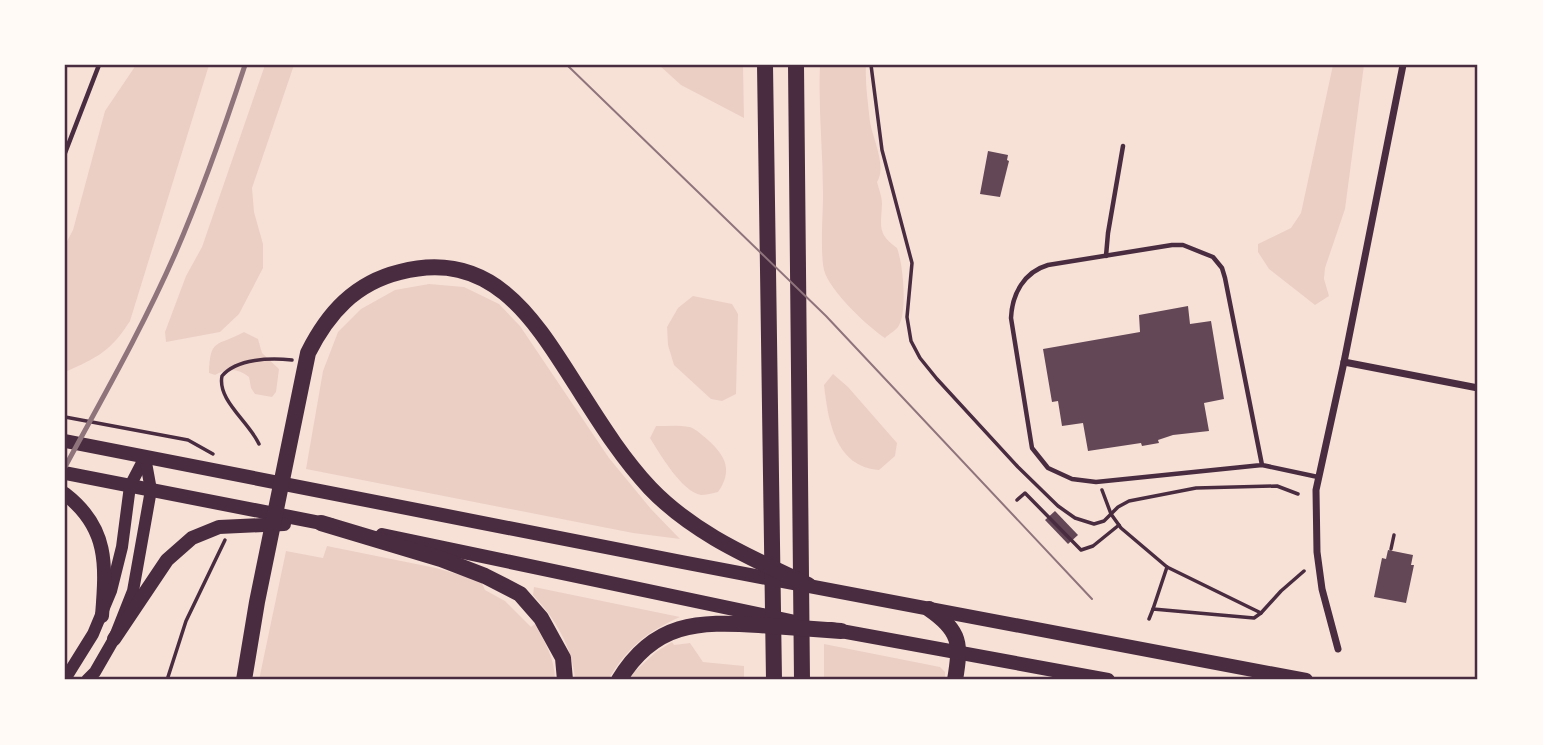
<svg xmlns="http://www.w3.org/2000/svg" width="1543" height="745" viewBox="0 0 1543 745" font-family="Figtree,sans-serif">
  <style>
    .green { fill: #ebcfc5 }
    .building { fill: #644757 }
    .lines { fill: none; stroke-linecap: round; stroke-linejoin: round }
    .path { stroke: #4a2c40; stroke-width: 3.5 }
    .service { stroke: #4a2c40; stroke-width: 4.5 }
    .minor { stroke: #4a2c40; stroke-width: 7 }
    .secondary { stroke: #4a2c40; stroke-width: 12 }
    .primary { stroke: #4a2c40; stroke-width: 14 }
    .trunk { stroke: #4a2c40; stroke-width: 16 }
    .tram { stroke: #8f747c; stroke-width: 2 }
    .rail { stroke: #8f747c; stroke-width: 5 }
    .neatline { fill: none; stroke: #4a2c40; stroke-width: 2.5 }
  </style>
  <rect width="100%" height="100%" fill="#f7e1d7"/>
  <g class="green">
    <path d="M 136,65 L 209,65 L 130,321 C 111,351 97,358 65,372 L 65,245 L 73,230 L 105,111 Z"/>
    <polygon points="265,65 294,65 252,188 254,212 263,244 263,268 239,314 220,332 166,342 165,332 186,276 202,247"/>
    <polygon points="659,65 743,65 744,118 681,85"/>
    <path d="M 820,65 L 866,65 C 865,83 868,103 870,122 C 873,139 887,167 877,182 C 879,189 882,197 882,204 C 881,226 877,234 897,248 C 903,263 908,313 898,327 C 895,331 889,334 885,338 C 868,327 829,290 824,270 C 820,253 823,214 823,194 C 823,151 818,108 820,65 Z"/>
    <polygon points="1333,65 1364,65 1345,209 1325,268 1324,279 1329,296 1315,305 1269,269 1258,252 1258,244 1291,228 1301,213"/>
    <polygon points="429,284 464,287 499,304 520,326 609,458 651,509 680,539 633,533 306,469 323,371 338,332 361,309 395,290"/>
    <polygon points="693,296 732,304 738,314 736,394 722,401 711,399 674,365 668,345 667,327 678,308"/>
    <path d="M 244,332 L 258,339 L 262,353 L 279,369 L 276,392 L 272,397 L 255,394 L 251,388 L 249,377 C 238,368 228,368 215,375 L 209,373 C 210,337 217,347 244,332 Z"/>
    <path d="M 833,374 L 848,387 L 897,443 L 895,456 L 879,470 C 835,467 828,420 824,385 Z"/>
    <path d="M 656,426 C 667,426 679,425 690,427 C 696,429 702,435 708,440 C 726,456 733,471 718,492 C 713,493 706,495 701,495 C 682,492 660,454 650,438 Z"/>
    <path d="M 327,546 L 436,568 L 481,581 L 485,590 L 505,601 L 531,627 L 535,624 C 545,642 555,659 555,680 L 259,680 L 286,551 L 323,558 Z"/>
    <path d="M 534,587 L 680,617 C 646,632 627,648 608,680 L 575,680 C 573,648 555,618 533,595 Z"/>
    <polygon points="672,642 674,645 690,643 703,662 744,666 744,680 629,680 631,675 656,652"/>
    <polygon points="824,644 940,667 945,672 945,680 824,680"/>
  </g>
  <g class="building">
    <polygon points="988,151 1008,155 1007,160 1009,161 1000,197 980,194"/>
    <polygon points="1188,306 1190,324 1211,321 1224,399 1204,403 1209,431 1173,435 1158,440 1159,443 1142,446 1141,443 1088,451 1083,423 1062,426 1058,401 1052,402 1043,349 1140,332 1139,315"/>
    <polygon points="1055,511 1078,535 1068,544 1045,520"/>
    <polygon points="1388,550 1413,555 1411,565 1414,565 1406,603 1374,597 1382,558 1386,559"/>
  </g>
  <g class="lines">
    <g class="path">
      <polyline points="871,65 882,150 912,263 907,317 911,341 920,358 937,379 1018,467 1058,506 1075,518 1094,524 1104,521 1118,507 1129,501 1196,488 1277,486 1298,494"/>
      <polyline points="65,417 188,440 213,454"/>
      <path d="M 259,444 C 249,422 217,400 222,376 C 237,358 271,358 292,360"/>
      <polyline points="1102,490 1111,514 1121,528 1167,567 1261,613 1254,618 1153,609 1149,619"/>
      <polyline points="1017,500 1025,493 1081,550 1093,546 1119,525"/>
      <polyline points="1391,549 1394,535"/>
      <polyline points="1153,609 1167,567"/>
      <polyline points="1261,613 1281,591 1304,571"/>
      <polyline points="167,680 186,621 225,540"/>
    </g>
    <g class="service">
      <polyline points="65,153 99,65"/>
      <polyline points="1106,256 1108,233 1123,146"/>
      <path d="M 1262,465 L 1225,278 L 1222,268 L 1213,257 L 1183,245 L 1172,245 L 1048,265 C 1024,272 1012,294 1011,318 L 1032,448 L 1048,468 L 1072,479 L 1096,482 L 1262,465 L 1318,477"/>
    </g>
    <g class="minor">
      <polyline points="1344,362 1478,388"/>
      <polyline points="1338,649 1322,589 1317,552 1316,490 1344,362 1403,65"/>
    </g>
    <g class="secondary">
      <polyline points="65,679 93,634 111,591 122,547 130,486 145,457"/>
      <polyline points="87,680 95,672 114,639 133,591 151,490 145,457"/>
    </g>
    <g class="primary">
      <polyline points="65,441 682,562 1306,680"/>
      <polyline points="65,473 331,525"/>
      <path d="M 65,494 C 109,528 106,565 102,616"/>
      <polyline points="382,535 800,623"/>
      <polyline points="830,629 1108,680"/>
      <polyline points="114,639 167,560 192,538 219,527 284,524"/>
    </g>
    <g class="trunk">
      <polyline points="765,65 774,680"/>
      <polyline points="796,65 802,680"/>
      <polyline points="321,523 441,559 485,576 520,594 541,618 563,658 565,680"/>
      <path d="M 929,609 C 961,631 961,644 955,680"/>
      <path d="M 244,680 L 257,602 L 308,353 C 328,313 355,283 400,272 C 492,248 534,319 576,385 C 599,421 621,457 650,488 C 694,534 752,558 808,585"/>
      <path d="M 619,680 C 654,622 698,621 759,625 C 787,627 814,629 841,631"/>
    </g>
    <polyline class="tram" points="567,65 826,316 1092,599"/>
    <path class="rail" d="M 65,467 C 103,397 143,327 175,254 C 202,192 224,129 245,65"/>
  </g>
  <rect width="1543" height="745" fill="none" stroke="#fffaf5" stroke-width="133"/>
  <rect x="66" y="66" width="1410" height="612" class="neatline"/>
</svg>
